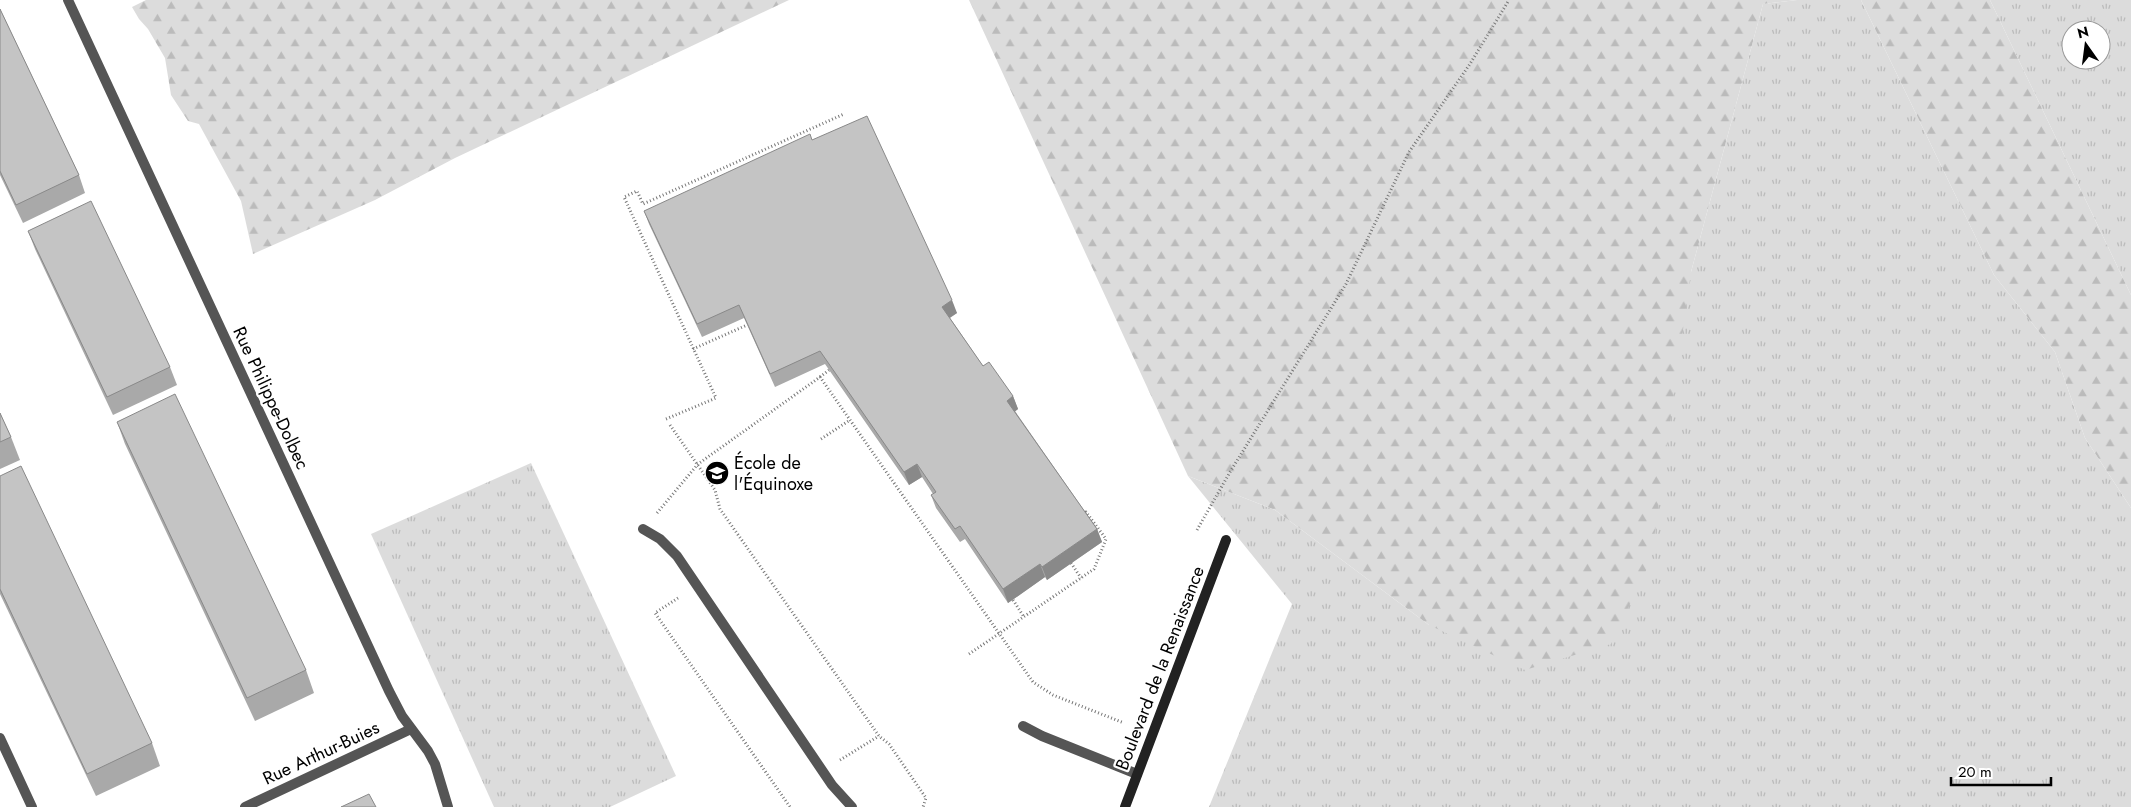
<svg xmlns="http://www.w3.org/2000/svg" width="2131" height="807" viewBox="0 0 2131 807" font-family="Jost,sans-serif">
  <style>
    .grass { fill: url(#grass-tufts); fill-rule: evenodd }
    .forest { fill: url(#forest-firs) }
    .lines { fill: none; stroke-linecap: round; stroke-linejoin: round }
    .path { stroke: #777; stroke-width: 3; stroke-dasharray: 1 2.5; stroke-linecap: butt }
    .lane { stroke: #555; stroke-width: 10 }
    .street { stroke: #555; stroke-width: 10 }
    .secondary { stroke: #222; stroke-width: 10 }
    .wall { fill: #a9a9a9 }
    .shaded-wall { fill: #898989 }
    .building { fill: #c4c4c4; stroke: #898989 }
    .labels { text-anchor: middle; stroke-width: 4.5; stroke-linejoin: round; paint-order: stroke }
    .street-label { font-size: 18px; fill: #000; stroke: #fff }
    .poi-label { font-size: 18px; fill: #000; stroke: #fff; text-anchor: start }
  </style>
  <defs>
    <pattern id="grass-tufts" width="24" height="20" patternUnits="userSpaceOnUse" patternTransform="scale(1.25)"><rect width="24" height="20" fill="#dcdcdc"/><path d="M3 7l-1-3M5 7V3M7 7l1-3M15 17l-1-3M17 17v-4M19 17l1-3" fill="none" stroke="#bbb"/></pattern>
    <pattern id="forest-firs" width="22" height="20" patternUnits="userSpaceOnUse" patternTransform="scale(1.25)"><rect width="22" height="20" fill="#dcdcdc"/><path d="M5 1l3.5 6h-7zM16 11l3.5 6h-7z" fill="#bbb"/></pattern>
  </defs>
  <rect width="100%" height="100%" fill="#fff"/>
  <g class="grass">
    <polygon points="1797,0 1861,0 1994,275 2055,352 2085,438 2131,508 2131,807 1209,807 1292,604 1188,476 1275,510 1429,625 1691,272 1763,4"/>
    <path d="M 1990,0 L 2131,0 L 2131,295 ZM 2071,30 L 2101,30 L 2101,60 L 2071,60 Z"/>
    <polygon points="531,463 676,776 610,807 494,807 371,534"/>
  </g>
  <g class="forest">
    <polygon points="146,0 789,0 455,158 375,200 253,254 241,201 199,124 188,121 171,95 165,58 148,29 139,19 132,7"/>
    <polygon points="969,0 1797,0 1763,4 1691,272 1651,560 1611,644 1525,670 1429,625 1275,510 1188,476"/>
    <polygon points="1861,0 1990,0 2131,295 2131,508 2085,438 2055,352 1994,275"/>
  </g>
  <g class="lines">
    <g class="path">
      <polyline points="693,349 747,325"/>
      <polyline points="820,377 829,370"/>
      <polyline points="666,419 716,398 624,197 637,191 643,204 844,114"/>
      <polyline points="670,425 715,490 720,509 879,736 889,744 926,798 923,807"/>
      <polyline points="821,439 850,420"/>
      <polyline points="657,513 698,464 820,377 1033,682 1053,695 1124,723"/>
      <polyline points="1197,530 1230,472 1346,284 1409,152 1470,64 1509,0"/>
      <polyline points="1071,563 1081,578"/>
      <polyline points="678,598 655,613 790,807"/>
      <polyline points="1013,600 1024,617"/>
      <polyline points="969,654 1094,569 1106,539 1086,512 1083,514"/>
      <polyline points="840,760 879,736"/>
    </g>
    <g class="lane">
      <polyline points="643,529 660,539 677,556 832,785 852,807"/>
      <polyline points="1023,726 1042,736 1137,774"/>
    </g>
    <g class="street">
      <polyline points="68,0 389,691 402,716 428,751 435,764 448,807"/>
      <polyline points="0,738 32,807"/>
      <polyline points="245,807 411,729"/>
    </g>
    <polyline class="secondary" points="1125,807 1226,540"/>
  </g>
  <g class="wall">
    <polygon points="0,9 79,175 85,193 23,223 0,175"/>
    <polygon points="812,140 957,313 950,318 983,366 1013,396 1018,409 1015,411 1097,529 1102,542 1047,580 1045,577 1008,603 965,539 960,542 936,508 931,495 933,494 922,477 909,485 825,364 775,387 744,318 702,337 649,224 644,211"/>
    <polygon points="28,231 170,367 177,385 113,415 35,249"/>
    <polygon points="0,413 11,437 20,460 0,469"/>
    <polygon points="117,422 306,670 314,693 255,721 125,444"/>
    <polygon points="0,476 152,743 160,766 96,796 0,594"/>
  </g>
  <g class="shaded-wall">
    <polygon points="952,300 957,313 946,320 942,307"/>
    <polygon points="1013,396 1018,409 1012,414 1007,401"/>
    <polygon points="917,464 922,477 909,485 904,472"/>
    <polygon points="1097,529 1102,542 1047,580 1042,567"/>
    <polygon points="1040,564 1045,577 1008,603 1003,589"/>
  </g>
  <g class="building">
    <polygon points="0,9 79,175 16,205 0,171"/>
    <polygon points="867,116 952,300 942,307 983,366 989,362 1013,396 1007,401 1097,529 1042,567 1040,564 1003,589 960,526 955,529 931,495 936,492 917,464 904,472 820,351 770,374 739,305 697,324 644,211 810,134 812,140"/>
    <polygon points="91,201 170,367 107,397 28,231"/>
    <polygon points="175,394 306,670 247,698 117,422"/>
    <polygon points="0,413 11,437 0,442"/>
    <polygon points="21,466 152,743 87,774 0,589 0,476"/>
    <polygon points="369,794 376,807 341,807"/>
  </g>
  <defs>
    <g id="school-disc" transform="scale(1.25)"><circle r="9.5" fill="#000" stroke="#fff"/><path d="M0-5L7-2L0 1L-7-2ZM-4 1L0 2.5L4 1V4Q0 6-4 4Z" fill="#fff"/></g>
  </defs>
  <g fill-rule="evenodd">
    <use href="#school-disc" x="717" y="473"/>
  </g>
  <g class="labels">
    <g class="street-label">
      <text transform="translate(271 398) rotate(65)" y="6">Rue Philippe-Dolbec</text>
      <text transform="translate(1160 668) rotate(-69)" y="6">Boulevard de la Renaissance</text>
      <text transform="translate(321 753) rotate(-25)" y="6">Rue Arthur-Buies</text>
    </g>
    <g class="poi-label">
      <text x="734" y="469">École de<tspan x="734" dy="21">l'Équinoxe</tspan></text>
    </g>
  </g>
  <g transform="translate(2086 45) rotate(346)"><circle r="24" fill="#ffffff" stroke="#999999"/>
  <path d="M0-4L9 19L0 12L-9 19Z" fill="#000000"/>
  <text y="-8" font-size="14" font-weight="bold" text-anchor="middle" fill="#000000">N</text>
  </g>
  <path d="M1951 777v8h100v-8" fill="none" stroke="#000000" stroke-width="2.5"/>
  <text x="1958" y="777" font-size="15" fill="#000000" stroke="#ffffff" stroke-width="4" paint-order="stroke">20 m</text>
</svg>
